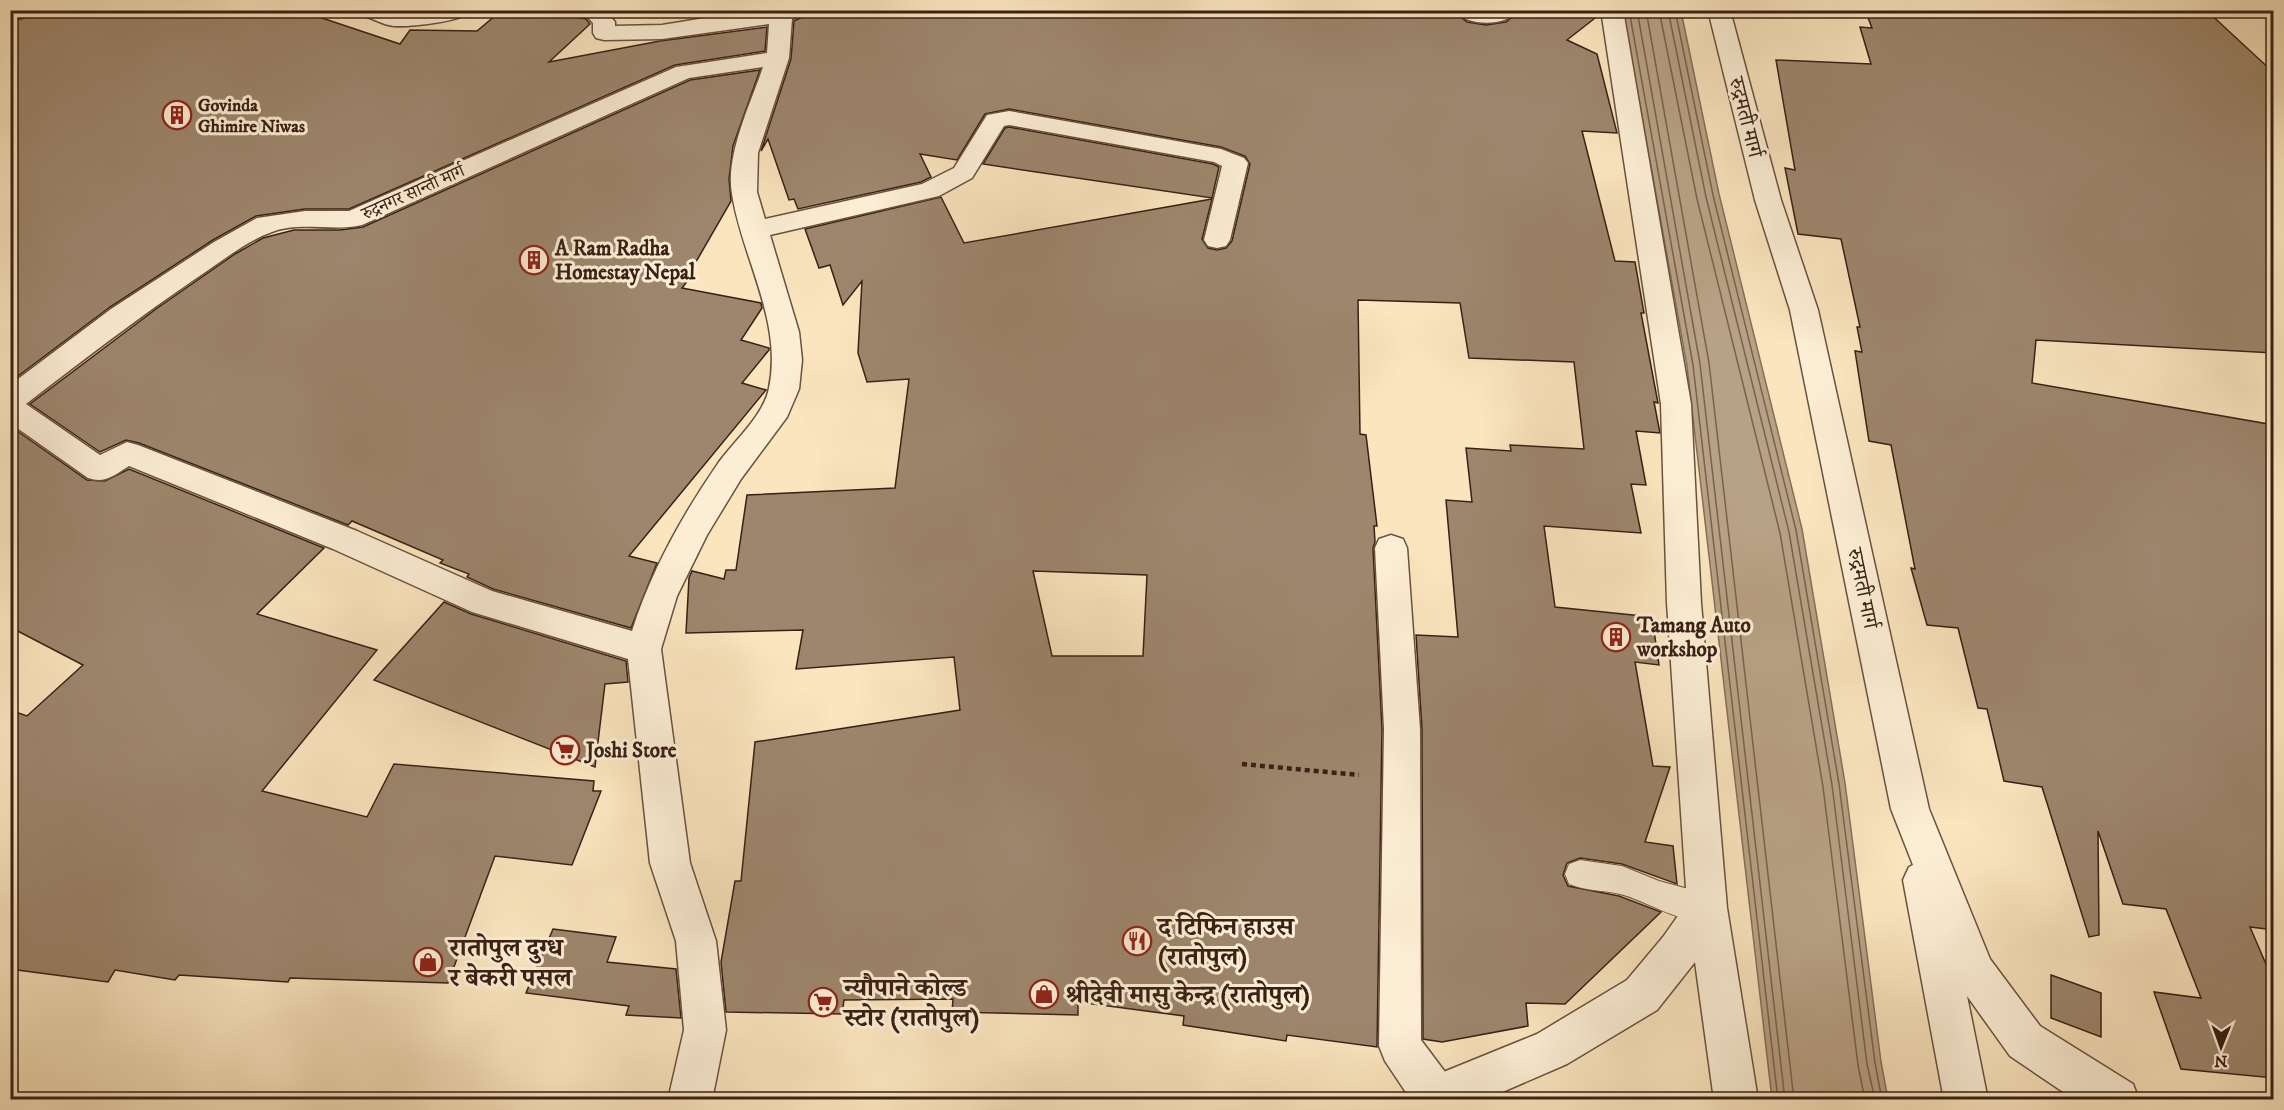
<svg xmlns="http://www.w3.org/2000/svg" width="2284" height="1110" viewBox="0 0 2284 1110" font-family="'IM FELL DW Pica','Noto Serif Devanagari',serif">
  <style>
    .water { fill: #b8a285; stroke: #856e58; stroke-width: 1.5 }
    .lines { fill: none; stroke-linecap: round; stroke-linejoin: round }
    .shore { stroke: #78614d; stroke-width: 1.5 }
    .building { fill: #9d866d; stroke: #392015; stroke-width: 1.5; fill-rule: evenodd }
    .service-casing { stroke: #69513f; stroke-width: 2 }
    .minor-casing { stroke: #69513f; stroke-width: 3 }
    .tertiary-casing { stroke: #69513f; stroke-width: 3 }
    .path { stroke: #392015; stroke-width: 4.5; stroke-dasharray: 5 4; stroke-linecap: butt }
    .service { fill: #fceed5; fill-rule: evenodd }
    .minor { fill: #fceed5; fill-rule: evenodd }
    .tertiary { fill: #fceed5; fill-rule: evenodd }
    .labels { text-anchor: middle; stroke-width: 6; stroke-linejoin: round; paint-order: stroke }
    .far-poi-label { font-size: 18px; font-weight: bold; fill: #392015; stroke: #fceed5; text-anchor: start }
    .far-street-label { font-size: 18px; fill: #392015; stroke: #fceed5 }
    .street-label { font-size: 21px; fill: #392015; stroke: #fceed5 }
    .poi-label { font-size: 21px; font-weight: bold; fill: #392015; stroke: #fceed5; text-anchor: start }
    .near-poi-label { font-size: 26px; font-weight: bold; fill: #392015; stroke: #fceed5; text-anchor: start }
  </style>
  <rect width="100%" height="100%" fill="#fae5be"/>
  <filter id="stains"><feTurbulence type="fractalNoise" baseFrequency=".00333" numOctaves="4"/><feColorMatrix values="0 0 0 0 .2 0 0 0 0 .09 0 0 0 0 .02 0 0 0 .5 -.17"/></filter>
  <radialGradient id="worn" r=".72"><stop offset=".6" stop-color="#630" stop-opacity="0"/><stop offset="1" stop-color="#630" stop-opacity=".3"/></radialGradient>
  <polygon class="water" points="1623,11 1681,11 1719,194 1802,529 1845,783 1881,1062 1888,1099 1772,1099 1687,366"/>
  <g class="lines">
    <g class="shore">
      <polyline points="1629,10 1693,365 1778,1100"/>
      <polyline points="1637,10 1700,364 1785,1100"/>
      <polyline points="1646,10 1709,363 1794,1100"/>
      <polyline points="1659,10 1697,199 1780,533 1823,787 1858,1065 1865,1100"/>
      <polyline points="1668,10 1706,197 1789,532 1832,785 1867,1064 1875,1100"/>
      <polyline points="1675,10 1713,195 1796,530 1839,784 1875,1063 1882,1100"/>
    </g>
  </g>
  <g class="building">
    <polygon points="31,10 298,10 400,44 410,30 477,31 502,10 538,10 586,19 590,24 549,62 660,41 767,27 765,51 675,65 349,209 305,209 256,216 213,240 110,307 10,382 10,22 27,17"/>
    <path d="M 807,10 L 1452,10 L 1467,22 L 1486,25 L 1506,22 L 1521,10 L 1599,10 L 1599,15 L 1567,40 L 1597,54 L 1617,133 L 1582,131 L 1615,261 L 1635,262 L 1644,313 L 1641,313 L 1658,403 L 1654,402 L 1660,433 L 1636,431 L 1646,485 L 1631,484 L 1641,533 L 1544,526 L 1555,607 L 1652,617 L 1659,665 L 1635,662 L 1653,766 L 1670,767 L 1645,842 L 1673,846 L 1677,884 L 1622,864 L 1580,858 L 1567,863 L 1563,875 L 1568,886 L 1619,896 L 1661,912 L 1565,1004 L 1526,1003 L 1528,1026 L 1442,1042 L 1423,1039 L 1422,729 L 1416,635 L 1458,637 L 1446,500 L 1472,502 L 1466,448 L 1511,451 L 1510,445 L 1584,449 L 1574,362 L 1469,358 L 1460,303 L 1358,300 L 1360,434 L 1366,435 L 1377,526 L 1374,526 L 1375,542 L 1373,548 L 1382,729 L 1377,1047 L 1287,1035 L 1286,1041 L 1183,1025 L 1184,1016 L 1078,1002 L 1078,1015 L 952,1012 L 953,999 L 844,1000 L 842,1014 L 726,1012 L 721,962 L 735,881 L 741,881 L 755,742 L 960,710 L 954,657 L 796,669 L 803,630 L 686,633 L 689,578 L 692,571 L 724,579 L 726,570 L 736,570 L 747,495 L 895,488 L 909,379 L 867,382 L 858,353 L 862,281 L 843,305 L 830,265 L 819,268 L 805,229 L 941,197 L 964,243 L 1212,199 L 1202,239 L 1208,248 L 1217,250 L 1226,248 L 1232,241 L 1250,164 L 1245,156 L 1221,147 L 1009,109 L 985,114 L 957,160 L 920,154 L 931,177 L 921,182 L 798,209 L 794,199 L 789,200 L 768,139 L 761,151 L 791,59 L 794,21 L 803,17 ZM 1033,571 L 1147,575 L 1143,656 L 1052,656 Z"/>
    <polygon points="1865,10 2206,10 2274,73 2274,353 2036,340 2032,383 2274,425 2274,930 2250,927 2274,983 2274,1078 2181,1069 2154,992 2201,998 2166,909 2123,904 2098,831 2099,935 2089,937 2042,787 2004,781 1987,709 1978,708 1958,628 1927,625 1911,568 1915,569 1891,445 1869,441 1855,351 1862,352 1857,327 1860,327 1841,239 1798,234 1785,168 1795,170 1776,60 1871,64 1860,27 1872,28"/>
    <polygon points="760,70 733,146 729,179 731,201 689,274 692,275 682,288 761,303 762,308 741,340 769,348 769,350 742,383 766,390 629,556 657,563 631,628 493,589 467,577 469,574 440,563 443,560 352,521 348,525 139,443 126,440 100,452 30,404 156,309 235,254 263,238 294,230 340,230 363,227 690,80"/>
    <polygon points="1009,127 1213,164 1219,167 1212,198 983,164 1005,128"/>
    <polygon points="10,426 87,480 105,481 129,469 324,548 257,614 377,650 262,791 367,817 394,764 594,781 593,791 601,791 572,865 495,856 448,983 290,978 288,982 179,975 175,980 115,970 108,982 10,969 10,710 27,716 83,665 10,627"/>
    <polygon points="444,602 471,614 626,661 628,682 605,684 595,767 374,680"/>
    <polygon points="553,929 616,937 607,962 676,969 681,1018 626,1015 629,1006 526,993"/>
    <polygon points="2051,975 2101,993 2101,1037 2051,1018"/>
  </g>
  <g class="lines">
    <g class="service-casing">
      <path id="service" d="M 1580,860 L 1622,866 L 1659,881 L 1718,897 L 1723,908 L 1718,919 C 1689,930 1648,901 1620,894 C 1603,890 1586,891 1569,884 L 1565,874 L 1569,864 Z"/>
    </g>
    <g class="minor-casing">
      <g id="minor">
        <polygon points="10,10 29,10 26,15 10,20"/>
        <path d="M 359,10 L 472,10 C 464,22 409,27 394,26 C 383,25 372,18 362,15 Z"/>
        <path d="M 581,10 L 605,10 L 615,22 L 615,26 L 662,25 L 736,13 L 805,10 L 802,15 L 792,19 L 789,58 L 758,153 L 757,192 L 765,219 L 922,184 L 954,168 L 987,115 L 1009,111 L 1221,149 L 1244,158 L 1248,163 L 1230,240 L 1226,246 L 1217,248 L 1208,246 L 1204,240 L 1222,166 L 1214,162 L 1009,125 L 1004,126 L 972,178 L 939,196 L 770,235 L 799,332 L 802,360 L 799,389 L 787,417 L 741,479 L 707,535 L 677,596 L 661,649 L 690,863 L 716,941 L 726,1030 L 712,1100 L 668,1100 L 684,1030 L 676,941 L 650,863 L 628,659 L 472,612 L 333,549 L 129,466 C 115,475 105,484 88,478 L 10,423 L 10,385 L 111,309 L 214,242 L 257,218 L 305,211 L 349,211 L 676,67 L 767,53 L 769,24 L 662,39 L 604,40 L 596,38 L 593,33 L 593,23 ZM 763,67 C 751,103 725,155 732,194 C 742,258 783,321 769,388 C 764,415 735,440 719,462 C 683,514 651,571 632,631 L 492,591 L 357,531 L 138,445 L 127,442 L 100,455 L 26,404 C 83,360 139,317 198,277 C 221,262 246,241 272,232 C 300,221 333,232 362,225 L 689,78 Z"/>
        <path d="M 1454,10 L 1519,10 C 1507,27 1466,27 1454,10 Z"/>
        <polygon points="1391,535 1403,539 1407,548 1420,729 1421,1040 1451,1080 1457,1096 1456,1100 1411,1100 1385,1061 1379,1046 1384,729 1375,548 1379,539"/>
      </g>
    </g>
    <g class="tertiary-casing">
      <g id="tertiary">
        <polygon points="1601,10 1623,10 1691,404 1701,603 1727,908 1758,1100 1714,1100 1695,962 1657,1010 1567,1064 1484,1100 1408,1100 1414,1084 1537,1034 1627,980 1663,937 1687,903 1667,603 1661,404"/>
        <polygon points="1708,10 1730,10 1781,200 1818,310 1929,809 1990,959 2040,1026 2133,1084 2139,1100 2075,1100 2010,1056 1967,996 1988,1100 1944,1100 1903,880 1909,867 1913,865 1891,809 1790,310 1755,200"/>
      </g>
    </g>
    <polyline class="path" points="1242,764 1359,775"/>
    <use href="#service" class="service"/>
    <use href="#minor" class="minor"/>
    <use href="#tertiary" class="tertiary"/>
  </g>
  <defs>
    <g id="building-ring" transform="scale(1.5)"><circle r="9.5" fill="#fceed5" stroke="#8f2418" stroke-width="1.5"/><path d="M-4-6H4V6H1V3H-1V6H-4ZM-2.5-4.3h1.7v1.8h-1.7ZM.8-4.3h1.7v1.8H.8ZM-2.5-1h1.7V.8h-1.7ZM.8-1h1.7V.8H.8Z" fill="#8f2418"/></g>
    <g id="supermarket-ring" transform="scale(1.5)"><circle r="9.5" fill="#fceed5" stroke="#8f2418" stroke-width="1.5"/><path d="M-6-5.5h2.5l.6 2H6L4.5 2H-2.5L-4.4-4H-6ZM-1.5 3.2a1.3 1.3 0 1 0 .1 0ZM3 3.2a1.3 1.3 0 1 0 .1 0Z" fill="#8f2418"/></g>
    <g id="restaurant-ring" transform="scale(1.5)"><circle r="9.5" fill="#fceed5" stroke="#8f2418" stroke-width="1.5"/><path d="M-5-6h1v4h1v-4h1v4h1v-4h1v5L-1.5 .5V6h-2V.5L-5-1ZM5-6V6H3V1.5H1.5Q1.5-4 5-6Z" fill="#8f2418"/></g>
    <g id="shop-ring" transform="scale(1.5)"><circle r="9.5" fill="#fceed5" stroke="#8f2418" stroke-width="1.5"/><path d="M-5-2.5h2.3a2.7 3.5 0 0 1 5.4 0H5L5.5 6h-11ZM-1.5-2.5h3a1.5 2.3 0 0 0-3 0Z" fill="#8f2418"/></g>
  </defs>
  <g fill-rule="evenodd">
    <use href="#building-ring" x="177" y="115"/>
    <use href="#building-ring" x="534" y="260"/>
    <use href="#building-ring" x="1616" y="637"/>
    <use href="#supermarket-ring" x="565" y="750"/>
    <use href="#restaurant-ring" x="1137" y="941"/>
    <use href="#shop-ring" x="428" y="962"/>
    <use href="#shop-ring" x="1044" y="994"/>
    <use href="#supermarket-ring" x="823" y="1002"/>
  </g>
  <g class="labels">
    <g class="far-poi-label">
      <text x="198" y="111">Govinda<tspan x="198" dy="21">Ghimire Niwas</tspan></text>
    </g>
    <g class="far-street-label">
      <text transform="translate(413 192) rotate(-24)" y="6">रुद्रनगर सान्ती मार्ग</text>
    </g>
    <g class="street-label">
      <text transform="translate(1746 117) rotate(76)" y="7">रुद्रमती मार्ग</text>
      <text transform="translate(1863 588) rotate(78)" y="7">रुद्रमती मार्ग</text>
    </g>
    <g class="poi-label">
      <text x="555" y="255">A Ram Radha<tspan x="555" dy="24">Homestay Nepal</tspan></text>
      <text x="1637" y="632">Tamang Auto<tspan x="1637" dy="24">workshop</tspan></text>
      <text x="586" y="757">Joshi Store</text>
    </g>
    <g class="near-poi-label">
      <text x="1158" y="935">द टिफिन हाउस<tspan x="1158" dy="30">(रातोपुल)</tspan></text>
      <text x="449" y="956">रातोपुल दुग्ध<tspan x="449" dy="30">र बेकरी पसल</tspan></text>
      <text x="844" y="996">न्यौपाने कोल्ड<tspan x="844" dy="30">स्टोर (रातोपुल)</tspan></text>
      <text x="1065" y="1003">श्रीदेवी मासु केन्द्र (रातोपुल)</text>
    </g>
  </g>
  <rect width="2284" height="1110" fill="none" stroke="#fae5be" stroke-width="36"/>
  <rect x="12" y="12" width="2260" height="1086" fill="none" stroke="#392015" stroke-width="3"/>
  <rect x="18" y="18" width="2248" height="1074" fill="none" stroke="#392015" stroke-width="1.5"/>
  <g transform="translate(2221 1047) rotate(181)" stroke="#fceed5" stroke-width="4.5" paint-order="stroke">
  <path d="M0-4.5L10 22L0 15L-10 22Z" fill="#392015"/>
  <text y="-9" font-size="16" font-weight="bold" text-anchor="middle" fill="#392015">N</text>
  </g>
  <rect width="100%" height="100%" filter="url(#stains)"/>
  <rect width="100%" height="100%" fill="url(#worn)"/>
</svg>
